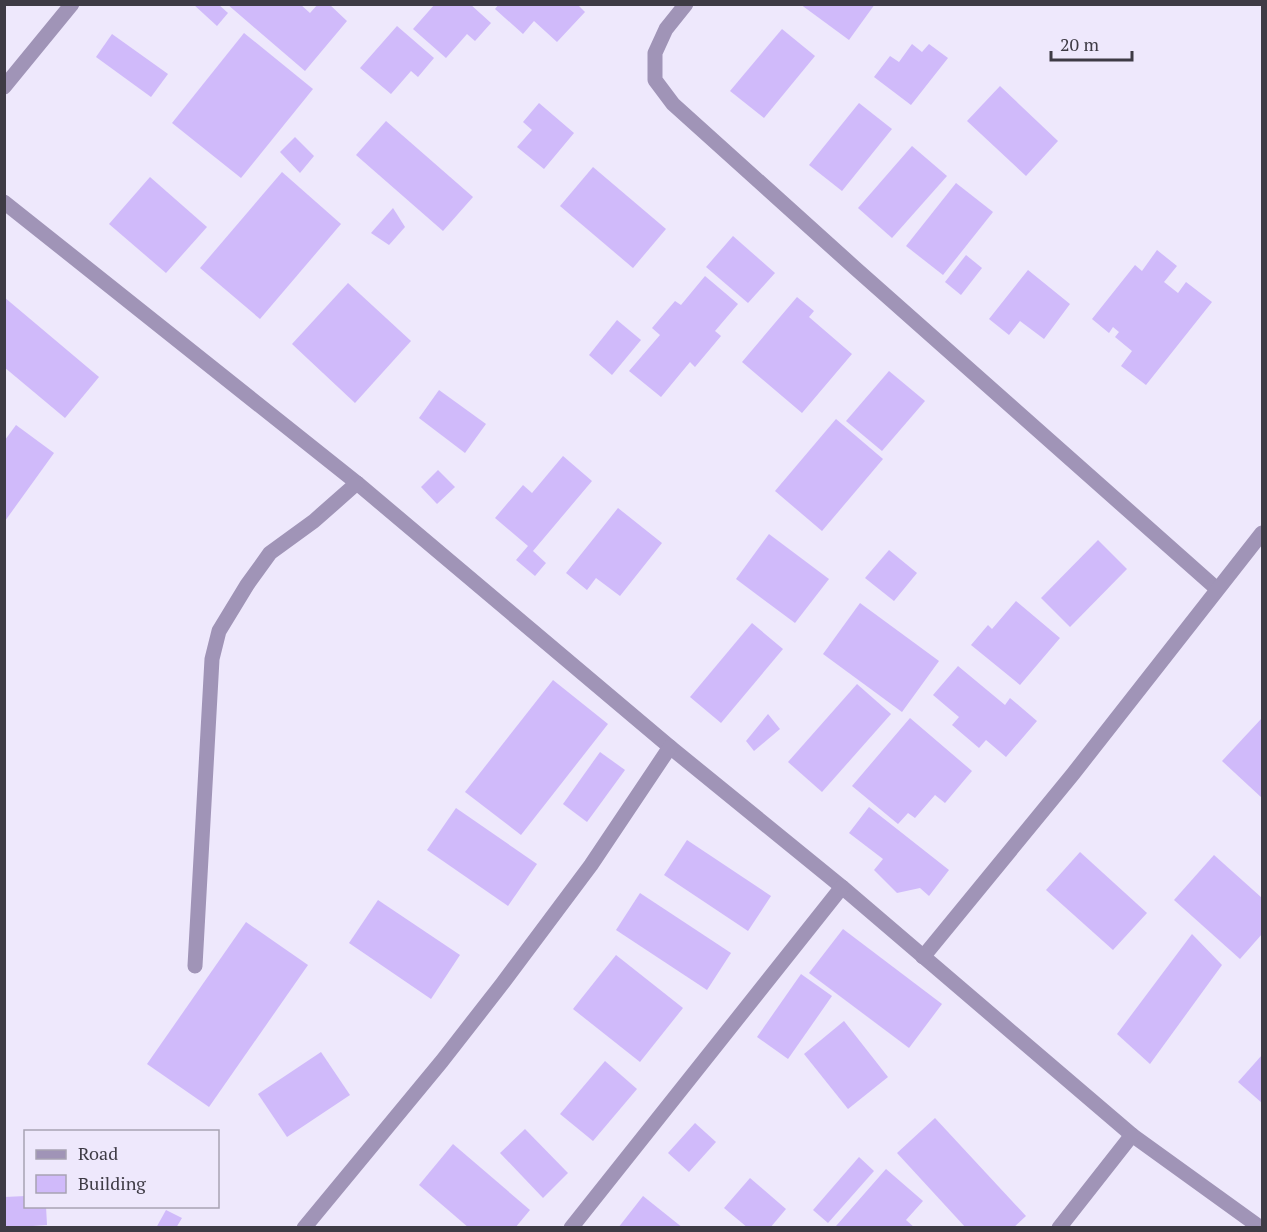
<svg xmlns="http://www.w3.org/2000/svg" width="1267" height="1232" viewBox="0 0 1267 1232" font-family="'PT Serif',serif">
  <style>
    .building { fill: #d0bafa }
    .lines { fill: none; stroke-linecap: round; stroke-linejoin: round }
    .minor { stroke: #a094b7; stroke-width: 15 }
  </style>
  <rect width="100%" height="100%" fill="#eee8fc"/>
  <g class="building">
    <polygon points="193,4 218,4 228,13 217,26"/>
    <polygon points="227,4 300,4 310,13 318,4 329,4 347,21 305,71"/>
    <polygon points="435,4 470,4 491,23 475,41 467,34 446,58 413,29"/>
    <polygon points="499,4 577,4 585,12 557,42 534,21 523,34 495,9"/>
    <polygon points="800,4 875,4 849,40"/>
    <polygon points="397,26 434,58 418,77 411,71 391,94 360,68"/>
    <polygon points="782,29 815,56 764,118 730,91"/>
    <polygon points="244,33 313,89 241,178 172,123"/>
    <polygon points="112,34 168,74 151,97 96,57"/>
    <polygon points="912,44 922,52 929,44 948,58 911,105 874,77 890,56 899,62"/>
    <polygon points="1000,86 1058,141 1026,176 967,121"/>
    <polygon points="539,103 574,133 544,169 517,147 532,130 523,122"/>
    <polygon points="859,103 892,129 842,191 809,165"/>
    <polygon points="386,121 473,197 443,231 356,155"/>
    <polygon points="295,137 314,156 300,173 280,152"/>
    <polygon points="912,146 947,176 892,238 858,208"/>
    <polygon points="593,167 666,229 633,268 560,206"/>
    <polygon points="282,172 341,224 260,319 200,268"/>
    <polygon points="150,177 207,227 166,273 109,224"/>
    <polygon points="956,183 993,212 943,275 906,246"/>
    <polygon points="393,208 405,227 389,245 371,233"/>
    <polygon points="733,236 775,273 748,303 706,267"/>
    <polygon points="1157,250 1177,266 1164,282 1178,293 1186,282 1212,302 1146,385 1121,366 1132,351 1115,337 1119,332 1113,327 1109,333 1092,319 1135,265 1142,271"/>
    <polygon points="966,255 982,268 961,295 945,282"/>
    <polygon points="1028,270 1070,304 1044,339 1020,321 1009,335 989,319"/>
    <polygon points="705,276 738,304 715,331 721,336 695,367 690,362 661,397 629,371 660,335 652,328 675,301 681,305"/>
    <polygon points="348,283 411,341 355,403 292,344"/>
    <polygon points="4,297 99,377 65,418 4,367"/>
    <polygon points="797,297 814,311 809,317 852,354 802,413 742,362"/>
    <polygon points="617,320 641,340 612,375 589,355"/>
    <polygon points="889,371 925,401 882,451 846,421"/>
    <polygon points="439,390 486,424 465,453 419,418"/>
    <polygon points="836,419 883,459 822,531 775,491"/>
    <polygon points="16,425 54,453 5,521 5,440"/>
    <polygon points="563,456 592,481 533,551 546,563 535,576 516,560 528,546 495,518 523,485 532,493"/>
    <polygon points="438,470 455,487 437,504 421,487"/>
    <polygon points="618,508 662,543 620,596 596,578 587,590 566,573"/>
    <polygon points="769,534 829,579 795,623 736,579"/>
    <polygon points="1098,540 1127,569 1070,627 1041,598"/>
    <polygon points="889,550 917,573 894,601 865,578"/>
    <polygon points="1016,601 1060,638 1020,685 971,645 988,625 992,629"/>
    <polygon points="860,603 939,661 902,712 823,654"/>
    <polygon points="752,623 783,649 721,723 690,697"/>
    <polygon points="958,666 1005,705 1010,698 1037,721 1006,757 986,740 979,748 952,725 959,717 933,695"/>
    <polygon points="553,680 608,724 521,835 465,792"/>
    <polygon points="857,684 891,714 822,792 788,762"/>
    <polygon points="768,714 780,729 754,751 746,741"/>
    <polygon points="910,718 972,771 945,803 935,795 915,818 908,813 898,824 852,786"/>
    <polygon points="1262,718 1262,798 1222,761"/>
    <polygon points="600,752 625,770 587,822 563,804"/>
    <polygon points="869,807 949,870 929,896 920,888 897,893 874,870 883,859 849,833"/>
    <polygon points="456,808 537,864 508,906 427,850"/>
    <polygon points="687,840 771,896 748,931 664,875"/>
    <polygon points="1080,852 1147,913 1113,950 1046,890"/>
    <polygon points="1214,855 1262,898 1262,934 1240,959 1174,900"/>
    <polygon points="640,893 731,953 707,990 616,930"/>
    <polygon points="378,900 460,955 431,999 349,943"/>
    <polygon points="246,922 308,965 209,1107 147,1064"/>
    <polygon points="843,929 942,1004 909,1048 809,973"/>
    <polygon points="1192,934 1222,965 1150,1064 1117,1034"/>
    <polygon points="616,955 683,1008 640,1062 573,1009"/>
    <polygon points="801,974 832,996 788,1059 757,1037"/>
    <polygon points="844,1021 888,1077 848,1109 804,1054"/>
    <polygon points="321,1052 350,1095 287,1137 258,1094"/>
    <polygon points="1262,1055 1262,1103 1238,1082"/>
    <polygon points="605,1061 637,1089 593,1141 560,1114"/>
    <polygon points="935,1118 1026,1216 1013,1228 966,1228 897,1153"/>
    <polygon points="695,1123 716,1142 689,1172 668,1153"/>
    <polygon points="525,1129 568,1173 543,1198 500,1153"/>
    <polygon points="453,1144 530,1210 515,1228 469,1228 419,1185"/>
    <polygon points="859,1157 874,1171 828,1223 813,1210"/>
    <polygon points="886,1169 923,1201 906,1220 915,1228 838,1228 836,1226"/>
    <polygon points="750,1178 786,1209 770,1228 748,1228 724,1208"/>
    <polygon points="26,1196 26,1206 46,1206 47,1225 4,1228 4,1197"/>
    <polygon points="643,1196 683,1228 618,1228"/>
    <polygon points="166,1210 182,1218 176,1228 156,1228"/>
  </g>
  <g class="lines">
    <g class="minor">
      <polyline points="686,4 666,29 655,53 655,80 673,104 855,268 1217,589"/>
      <polyline points="4,87 72,4"/>
      <polyline points="4,202 357,483 670,747 842,887 1132,1135 1261,1228"/>
      <polyline points="923,957 1073,774 1262,533"/>
      <polyline points="195,966 212,659 219,631 247,585 270,553 314,521 357,483"/>
      <polyline points="304,1228 442,1061 502,984 591,865 670,747"/>
      <polyline points="571,1228 842,887"/>
      <polyline points="1059,1228 1132,1135"/>
    </g>
  </g>
  <rect width="1267" height="1232" fill="none" stroke="#3e3b45" stroke-width="12"/>
  <rect x="24" y="1130" width="195" height="78" fill="#eee8fc" stroke="#a8a3b3" stroke-width="1.5"/>
  <rect x="36" y="1150" width="30" height="9" fill="#a094b7" stroke="#a8a3b3" stroke-width="1.5"/>
  <text x="78" y="1160" font-size="18" fill="#3e3b45">Road</text>
  <rect x="36" y="1175" width="30" height="18" fill="#d0bafa" stroke="#a8a3b3" stroke-width="1.5"/>
  <text x="78" y="1190" font-size="18" fill="#3e3b45">Building</text>
  <path d="M1051 51v9h81v-9" fill="none" stroke="#3e3b45" stroke-width="3"/>
  <text x="1060" y="51" font-size="18" fill="#3e3b45" stroke="#eee8fc" stroke-width="4.5" paint-order="stroke">20 m</text>
</svg>
